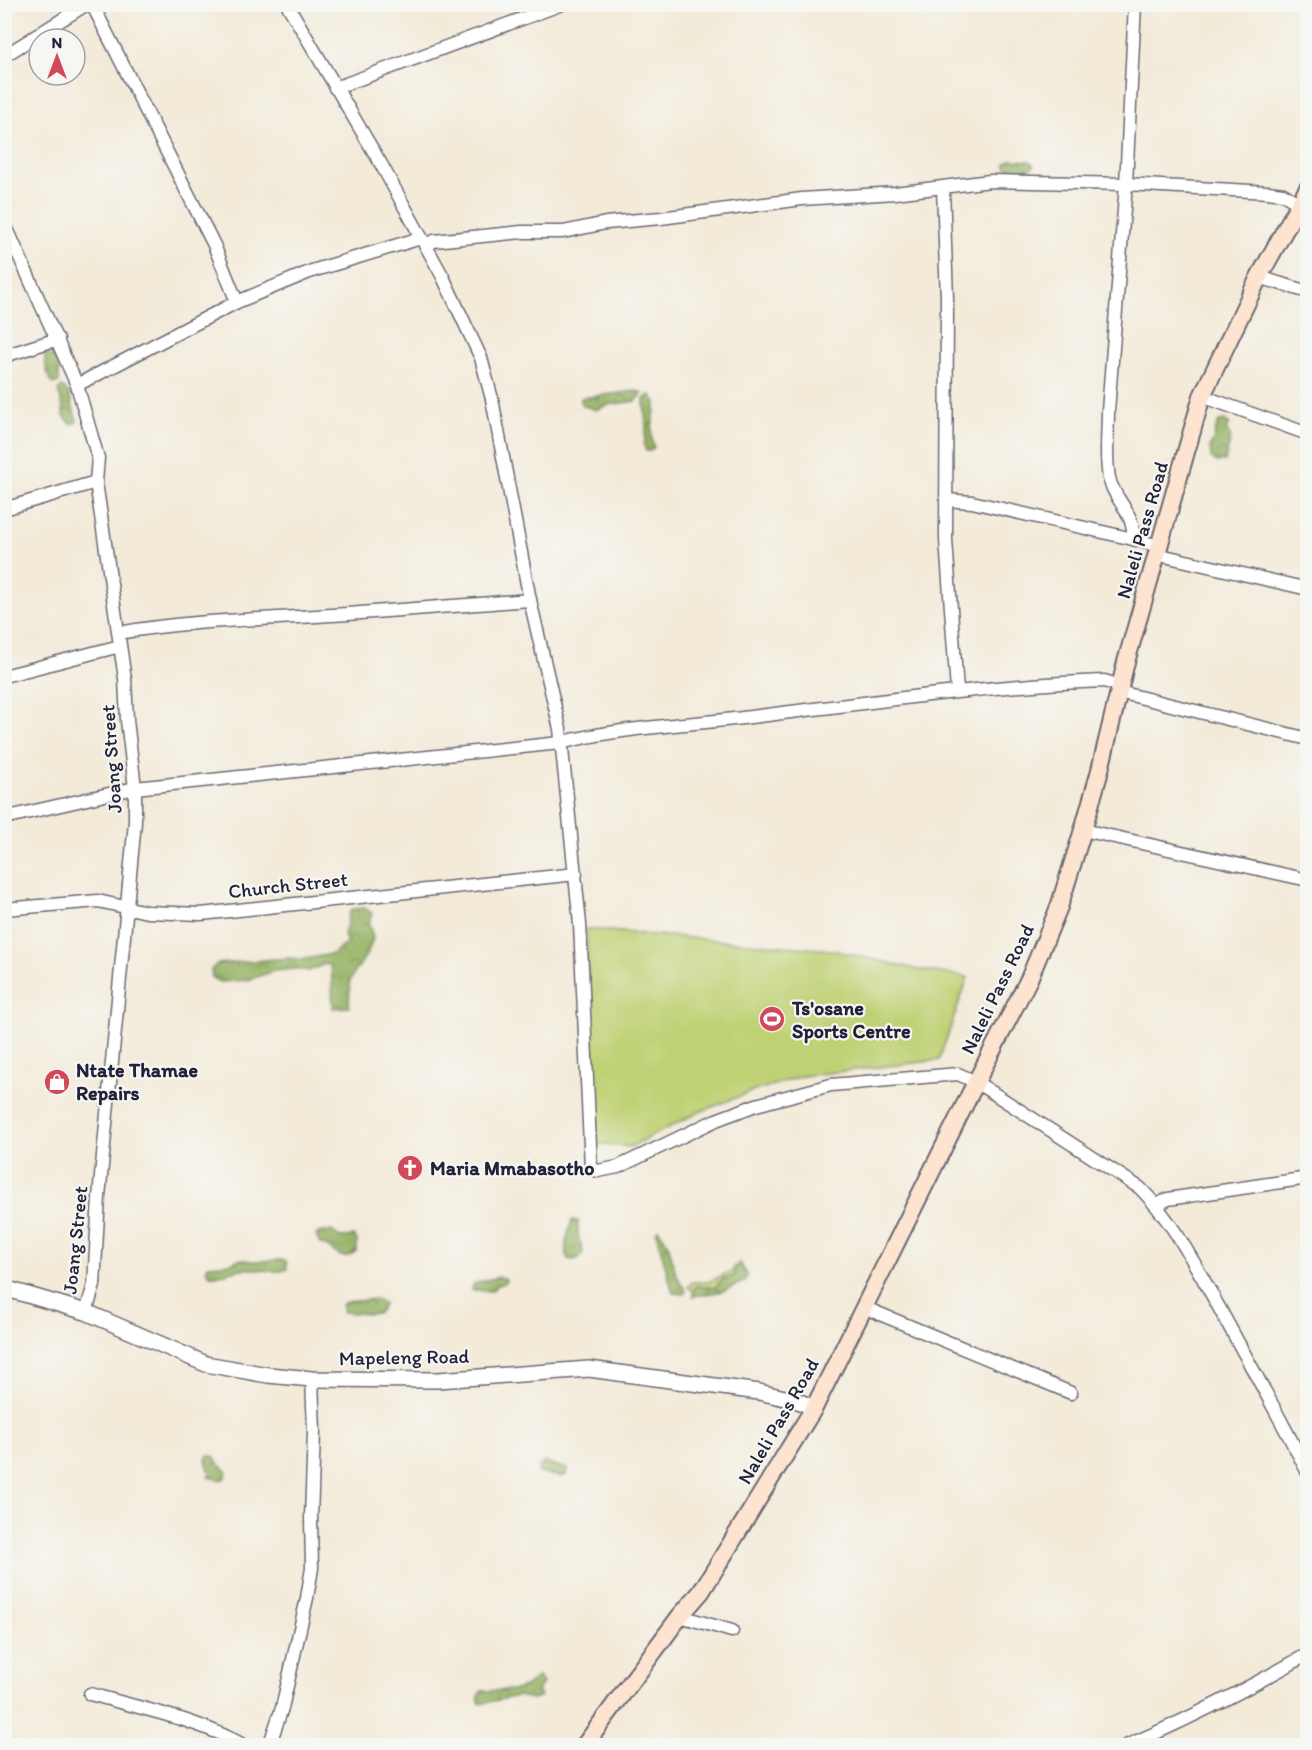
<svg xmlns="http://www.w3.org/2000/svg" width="1312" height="1750" viewBox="0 0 1312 1750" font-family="Itim,sans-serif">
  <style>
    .grass { fill: url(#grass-dots); stroke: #707a58; stroke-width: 1.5 }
    .forest { fill: url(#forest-crowns); stroke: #5c6a50; stroke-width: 1.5 }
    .green { fill: #bfd174; stroke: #707a58; stroke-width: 1.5 }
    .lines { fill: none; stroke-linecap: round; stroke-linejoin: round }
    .minor-casing { stroke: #6b6872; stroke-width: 15 }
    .tertiary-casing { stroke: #6b6872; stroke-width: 18 }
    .secondary-casing { stroke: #6b6872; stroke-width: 20 }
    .minor { stroke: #fff; stroke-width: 12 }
    .tertiary { stroke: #fff; stroke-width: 15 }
    .secondary { stroke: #fde4d0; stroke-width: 16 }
    .labels { text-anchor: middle; stroke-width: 4.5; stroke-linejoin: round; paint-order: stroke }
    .street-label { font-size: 20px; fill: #22223b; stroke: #f6f6f2 }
    .poi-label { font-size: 20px; font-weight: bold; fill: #22223b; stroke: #f6f6f2; text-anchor: start }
  </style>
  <defs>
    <pattern id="grass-dots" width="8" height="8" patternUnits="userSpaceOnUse" patternTransform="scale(1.5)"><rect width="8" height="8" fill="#bfd174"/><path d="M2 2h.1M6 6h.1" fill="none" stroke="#a4b365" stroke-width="1.8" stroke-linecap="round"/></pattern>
    <pattern id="forest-crowns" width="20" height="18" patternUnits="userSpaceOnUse" patternTransform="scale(1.5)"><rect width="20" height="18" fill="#97b366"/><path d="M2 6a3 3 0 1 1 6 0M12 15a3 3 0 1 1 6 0" fill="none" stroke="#7b9155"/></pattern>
  </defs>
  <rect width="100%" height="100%" fill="#f6f6f2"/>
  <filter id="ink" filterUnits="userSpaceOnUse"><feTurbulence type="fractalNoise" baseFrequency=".0167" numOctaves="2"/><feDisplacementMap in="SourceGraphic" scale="12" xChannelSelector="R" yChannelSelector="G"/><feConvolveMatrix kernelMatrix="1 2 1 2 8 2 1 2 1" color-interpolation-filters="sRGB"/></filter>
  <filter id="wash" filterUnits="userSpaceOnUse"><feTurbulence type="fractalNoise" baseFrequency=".008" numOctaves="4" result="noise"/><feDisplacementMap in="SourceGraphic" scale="24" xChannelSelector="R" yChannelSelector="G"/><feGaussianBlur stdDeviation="1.35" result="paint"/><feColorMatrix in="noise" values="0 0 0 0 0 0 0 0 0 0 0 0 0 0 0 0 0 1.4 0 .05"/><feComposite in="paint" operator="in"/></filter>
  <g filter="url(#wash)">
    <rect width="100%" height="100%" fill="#f3ead8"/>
    <polygon class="grass" points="734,1270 735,1276 723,1279 715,1288 696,1286 693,1291 688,1287 692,1282 708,1282"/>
    <g class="forest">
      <polygon points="1010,160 1030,161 1034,166 1029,170 1007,168 1005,164"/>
      <path d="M 53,351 C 58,359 60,373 59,382 L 53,384 C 47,377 44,362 45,353 Z"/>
      <polygon points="62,387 69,393 77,422 71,424 63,415 63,407 58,391"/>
      <polygon points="636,391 643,393 636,401 607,405 596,410 581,405 581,398"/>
      <path d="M 650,394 L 656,402 C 655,418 648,431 654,447 L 650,451 L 646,451 L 644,445 L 646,429 L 644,399 Z"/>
      <path d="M 1225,420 L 1230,424 L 1226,430 L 1231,437 L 1225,461 L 1217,462 L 1211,457 L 1210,446 C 1216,439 1214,429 1219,421 Z"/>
      <path d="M 364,908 L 372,913 L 369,923 L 373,938 L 368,952 L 350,980 L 349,1007 L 333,1008 L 331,966 L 325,964 L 309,971 L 295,969 L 274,971 L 248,980 L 220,982 L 212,977 L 211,970 L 217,964 L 288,958 L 304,959 L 332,954 L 347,943 L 344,934 C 348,926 346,915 352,909 Z"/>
      <path d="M 572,1220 L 578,1221 L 578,1236 L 583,1251 C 582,1259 574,1261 568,1259 C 562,1249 569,1231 572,1220 Z"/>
      <polygon points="658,1229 668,1243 676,1274 686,1291 684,1294 673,1293 656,1233"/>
      <path d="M 332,1231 L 340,1238 L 354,1236 L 357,1240 L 357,1250 C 340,1267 336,1247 320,1244 L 316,1236 L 318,1233 Z"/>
      <path d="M 239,1259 L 252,1261 L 283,1260 L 286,1261 L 287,1269 C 274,1275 257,1267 243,1269 C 230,1270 225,1276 210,1275 L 206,1270 L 208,1265 L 231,1263 Z"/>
      <polygon points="740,1263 747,1275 746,1281 723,1291 693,1296 693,1291 696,1286 715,1288 723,1279 735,1276 734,1267"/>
      <polygon points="498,1277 505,1278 506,1281 502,1284 497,1285 492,1291 471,1290 472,1285 476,1283"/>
      <polygon points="375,1299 385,1304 378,1313 366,1314 343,1312 341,1305 346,1302"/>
      <polygon points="208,1455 215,1457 218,1463 227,1471 226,1477 221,1480 208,1477 210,1473 206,1460"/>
      <polygon points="545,1462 568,1469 567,1474 562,1477 539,1473 538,1467"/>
      <polygon points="538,1677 543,1683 537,1691 541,1697 532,1699 518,1696 480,1704 478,1698 481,1691 515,1690 525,1687"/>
    </g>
    <polygon class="green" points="586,929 832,950 920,970 968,977 939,1060 802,1076 751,1092 699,1112 630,1147 595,1143"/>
  </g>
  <g filter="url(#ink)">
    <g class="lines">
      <g class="minor-casing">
        <g id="minor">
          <polyline points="92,4 214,245 237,302"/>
          <path d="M 287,4 L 381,164 L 443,277 L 481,358 L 492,399 L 530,600 L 560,729 L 580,924 L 591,1168 L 598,1171 L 618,1167 L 716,1120 L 756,1105 L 831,1085 L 958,1074 L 976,1082 L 1140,1188 C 1175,1223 1197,1269 1221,1311 C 1250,1365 1280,1417 1308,1473"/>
          <path d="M 1135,4 L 1126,184 L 1108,411 C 1108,433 1105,457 1109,478 C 1114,501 1136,513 1133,539 L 1159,546"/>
          <polyline points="4,56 87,4"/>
          <polyline points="335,88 562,4"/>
          <polyline points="943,188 947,299 946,540 957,691"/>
          <polyline points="4,222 77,385 98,458 96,482 125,679 127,720 135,788 135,822 99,1197 94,1285 86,1312"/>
          <polyline points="425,245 434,241 522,232 563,232 606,223 661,218 802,199 895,193 990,181 1126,184 1268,192 1283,194 1298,203"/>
          <polyline points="1259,277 1308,292"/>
          <polyline points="4,356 58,339"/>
          <polyline points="77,385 237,302 312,271 421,238"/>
          <polyline points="1202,396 1308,434"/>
          <polyline points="946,500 972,502 1133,539"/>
          <polyline points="4,509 96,482"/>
          <polyline points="1156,554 1308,589"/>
          <path d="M 119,633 C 184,621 250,620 316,616 C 387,612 459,605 530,600"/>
          <polyline points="4,676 120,646"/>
          <polyline points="1119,692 1308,739"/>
          <path d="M 4,818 L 135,788 L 560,743 C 625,726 693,725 759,716 C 874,702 988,685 1104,681 L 1121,686"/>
          <polyline points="1083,830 1308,880"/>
          <polyline points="4,909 98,901 147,912 201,914 576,874"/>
          <polyline points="1157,1205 1168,1199 1308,1178"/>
          <polyline points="863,1307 1071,1393"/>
          <polyline points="680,1616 732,1631"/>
          <path d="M 90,1694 C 143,1709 197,1719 245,1746"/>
          <polyline points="269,1746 282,1708 307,1598 312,1568 311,1518 314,1432 312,1379"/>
          <path d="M 1126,1746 C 1188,1720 1249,1688 1308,1654"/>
        </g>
      </g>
      <g class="tertiary-casing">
        <polyline id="tertiary" points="4,1288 86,1312 206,1364 268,1375 312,1379 438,1380 589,1369 759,1392 798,1401 814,1408"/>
      </g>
      <g class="secondary-casing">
        <polyline id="secondary" points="584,1746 680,1616 701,1592 814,1408 976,1082 1029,979 1059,907 1083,830 1099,774 1126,662 1202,396 1259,277 1308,188"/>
      </g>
      <use href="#minor" class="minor"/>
      <use href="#tertiary" class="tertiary"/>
      <use href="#secondary" class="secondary"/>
    </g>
  </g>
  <defs>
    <g id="stadium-disc" transform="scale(1.35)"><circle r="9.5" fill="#d1495b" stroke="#f6f6f2"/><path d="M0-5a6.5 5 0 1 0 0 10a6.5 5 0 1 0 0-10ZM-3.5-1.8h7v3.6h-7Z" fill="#fff"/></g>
    <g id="shop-disc" transform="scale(1.35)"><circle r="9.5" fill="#d1495b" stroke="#f6f6f2"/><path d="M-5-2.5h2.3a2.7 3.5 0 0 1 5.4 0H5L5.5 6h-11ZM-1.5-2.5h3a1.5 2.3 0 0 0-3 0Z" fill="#fff"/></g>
    <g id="church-disc" transform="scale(1.35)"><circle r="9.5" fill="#d1495b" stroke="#f6f6f2"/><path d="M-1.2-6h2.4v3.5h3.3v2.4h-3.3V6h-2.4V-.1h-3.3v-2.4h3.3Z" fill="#fff"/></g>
  </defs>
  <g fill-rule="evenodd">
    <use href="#stadium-disc" x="772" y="1019"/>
    <use href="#shop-disc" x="57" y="1082"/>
    <use href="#church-disc" x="410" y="1168"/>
  </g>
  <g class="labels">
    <g class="street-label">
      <text transform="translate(1142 530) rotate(-74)" y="7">Naleli Pass Road</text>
      <text transform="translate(111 759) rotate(-94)" y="7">Joang Street</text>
      <text transform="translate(288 885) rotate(-6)" y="7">Church Street</text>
      <text transform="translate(997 989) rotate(-64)" y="7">Naleli Pass Road</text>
      <text transform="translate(75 1240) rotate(-84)" y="7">Joang Street</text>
      <text transform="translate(404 1357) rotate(-1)" y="7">Mapeleng Road</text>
      <text transform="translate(778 1421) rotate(-60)" y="7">Naleli Pass Road</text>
    </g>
    <g class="poi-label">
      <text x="792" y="1015">Ts'osane<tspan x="792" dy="23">Sports Centre</tspan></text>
      <text x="76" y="1077">Ntate Thamae<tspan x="76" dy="23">Repairs</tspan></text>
      <text x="430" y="1175">Maria Mmabasotho</text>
    </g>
  </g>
  <rect width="1312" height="1750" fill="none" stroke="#f6f6f2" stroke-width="24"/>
  <g transform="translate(57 57)"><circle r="28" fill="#f6f6f2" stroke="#a1a1a9" stroke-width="1.5"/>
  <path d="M0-4.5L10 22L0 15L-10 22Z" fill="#d1495b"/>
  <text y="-9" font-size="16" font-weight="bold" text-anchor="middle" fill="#22223b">N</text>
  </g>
</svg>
